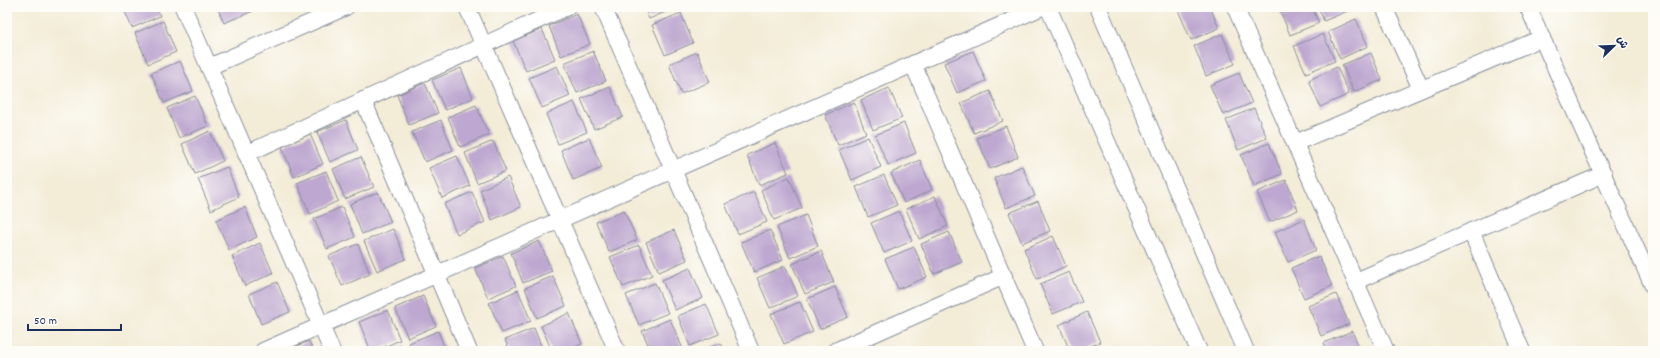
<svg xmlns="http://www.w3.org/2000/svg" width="1660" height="358" viewBox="0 0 1660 358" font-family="Dekko,'Playpen Sans Arabic',sans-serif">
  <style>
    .building { fill: #bea7d0 }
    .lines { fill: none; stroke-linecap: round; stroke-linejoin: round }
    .minor-casing { stroke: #878e9a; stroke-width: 18 }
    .minor { stroke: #fff; stroke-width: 16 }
  </style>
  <rect width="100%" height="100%" fill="#fdfcf7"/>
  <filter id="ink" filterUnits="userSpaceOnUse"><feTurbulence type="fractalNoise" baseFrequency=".025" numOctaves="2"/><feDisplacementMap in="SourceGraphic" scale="8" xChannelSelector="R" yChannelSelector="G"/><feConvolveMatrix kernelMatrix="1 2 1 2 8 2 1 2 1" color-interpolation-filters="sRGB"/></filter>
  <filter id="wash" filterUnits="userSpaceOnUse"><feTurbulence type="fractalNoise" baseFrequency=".012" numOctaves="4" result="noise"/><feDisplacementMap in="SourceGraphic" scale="16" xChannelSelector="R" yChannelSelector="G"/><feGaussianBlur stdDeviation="0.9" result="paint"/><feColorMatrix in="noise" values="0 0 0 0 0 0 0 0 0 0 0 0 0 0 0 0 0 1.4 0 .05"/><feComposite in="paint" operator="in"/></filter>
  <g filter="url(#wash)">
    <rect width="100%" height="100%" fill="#f3ecd7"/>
    <g id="blocks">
      <g class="building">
        <polygon points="123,7 156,7 160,16 132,28"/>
        <polygon points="217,7 251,7 253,11 224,23"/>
        <polygon points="644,7 677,7 649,19"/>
        <polygon points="1186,7 1210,7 1219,28 1191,40 1178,10"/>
        <polygon points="1282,7 1312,7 1319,23 1290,35 1279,8"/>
        <polygon points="1318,7 1351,7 1352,9 1324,21"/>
        <polygon points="681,13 693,43 665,55 652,25"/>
        <polygon points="577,14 590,44 561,56 549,26"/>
        <polygon points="1356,19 1368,46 1340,59 1328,32"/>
        <polygon points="163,21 176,52 148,64 135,33"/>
        <polygon points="542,29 555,59 526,71 513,41"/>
        <polygon points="1222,34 1235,64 1206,76 1194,46"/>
        <polygon points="1323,34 1335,61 1306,73 1294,46"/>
        <polygon points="593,51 606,81 577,93 564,63"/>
        <polygon points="973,51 986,81 957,93 944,63"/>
        <polygon points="697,52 710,82 681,94 669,64"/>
        <polygon points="1371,53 1382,80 1354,92 1342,65"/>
        <polygon points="180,61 193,91 164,103 151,73"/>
        <polygon points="557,66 570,96 542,108 529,78"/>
        <polygon points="1337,67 1349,94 1320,107 1309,80"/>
        <polygon points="461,68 473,98 445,110 432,80"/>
        <polygon points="1239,73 1252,103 1223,115 1210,85"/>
        <polygon points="425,83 438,113 409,125 397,95"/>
        <polygon points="610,87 623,117 594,129 581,99"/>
        <polygon points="889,88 902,118 873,130 861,100"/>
        <polygon points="990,91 1003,121 974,133 961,103"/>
        <polygon points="195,96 208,126 179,138 167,108"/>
        <polygon points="574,102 587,132 558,144 546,114"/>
        <polygon points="854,102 866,133 838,145 825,115"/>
        <polygon points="476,105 489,135 460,147 448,117"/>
        <polygon points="1254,108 1267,138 1238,150 1226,120"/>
        <polygon points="346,120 358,150 330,162 317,132"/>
        <polygon points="441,120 453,150 425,162 412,132"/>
        <polygon points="904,123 916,153 888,165 875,135"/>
        <polygon points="1006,126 1018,157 990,169 977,138"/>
        <polygon points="210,131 223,161 195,174 182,144"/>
        <polygon points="310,134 323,164 294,177 282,147"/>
        <polygon points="868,137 881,167 852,180 839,150"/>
        <polygon points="589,138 602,168 573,180 561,150"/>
        <polygon points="493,141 506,171 477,183 465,153"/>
        <polygon points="775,143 788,173 759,185 747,155"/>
        <polygon points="1269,143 1282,174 1254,186 1241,155"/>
        <polygon points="457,156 470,186 442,198 429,168"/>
        <polygon points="361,157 374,187 345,199 333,169"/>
        <polygon points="920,160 932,190 904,203 891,173"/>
        <polygon points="1022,166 1035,196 1006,208 994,178"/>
        <polygon points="227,167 239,197 211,210 198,179"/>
        <polygon points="326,171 338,201 310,214 297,183"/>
        <polygon points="884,175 897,205 868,217 856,187"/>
        <polygon points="508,177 521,207 492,220 480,190"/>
        <polygon points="789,177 802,208 774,220 761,190"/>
        <polygon points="1286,180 1298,210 1270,222 1257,192"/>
        <polygon points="378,192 391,222 362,234 350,204"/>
        <polygon points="472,192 485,222 457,234 444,204"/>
        <polygon points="754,192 767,222 738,234 725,204"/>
        <polygon points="935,196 948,226 919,239 906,209"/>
        <polygon points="1038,201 1050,231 1022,243 1009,213"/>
        <polygon points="245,207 257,237 229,250 216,220"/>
        <polygon points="342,207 355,237 327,249 314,219"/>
        <polygon points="624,210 637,240 609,252 596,222"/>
        <polygon points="899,211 912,241 884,253 871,223"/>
        <polygon points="806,215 818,246 790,258 777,227"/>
        <polygon points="1304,219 1316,250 1288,262 1275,232"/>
        <polygon points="393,229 406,259 377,271 364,241"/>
        <polygon points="674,230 687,260 659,272 646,242"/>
        <polygon points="770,230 783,260 754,272 741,242"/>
        <polygon points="949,232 962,262 934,274 921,244"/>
        <polygon points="1053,236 1066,266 1037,279 1024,249"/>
        <polygon points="539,241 552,271 523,283 511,253"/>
        <polygon points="260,243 273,273 245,286 232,256"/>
        <polygon points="358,244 370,274 342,286 329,256"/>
        <polygon points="639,245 652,275 623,287 610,257"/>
        <polygon points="914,247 927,277 898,289 885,259"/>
        <polygon points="821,251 834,282 805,294 792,264"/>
        <polygon points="503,256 516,286 488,298 475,268"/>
        <polygon points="1319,256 1332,286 1304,298 1291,268"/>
        <polygon points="785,266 798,296 770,308 757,278"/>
        <polygon points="690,268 703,298 675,310 662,280"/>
        <polygon points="1069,272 1082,302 1053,314 1040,284"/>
        <polygon points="553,276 566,306 537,318 525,288"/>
        <polygon points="277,282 290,312 261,324 249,294"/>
        <polygon points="655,283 668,313 639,325 626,295"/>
        <polygon points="835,287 848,317 820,329 807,299"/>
        <polygon points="518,290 531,321 502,333 489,303"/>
        <polygon points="1336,294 1349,324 1321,336 1308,306"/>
        <polygon points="423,296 436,326 408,338 395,308"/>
        <polygon points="800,302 813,332 784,344 771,314"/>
        <polygon points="706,304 719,334 690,346 678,316"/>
        <polygon points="388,310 400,340 375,351 371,351 359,322"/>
        <polygon points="1087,312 1100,342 1080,351 1070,351 1059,325"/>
        <polygon points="569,313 582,344 565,351 552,351 541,326"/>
        <polygon points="670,319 683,349 678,351 651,351 642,331"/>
        <polygon points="534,328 543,351 510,351 505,340"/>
        <polygon points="438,331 446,351 413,351 409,343"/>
        <polygon points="1352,331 1361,351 1327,351 1324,343"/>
        <polygon points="309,341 313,351 285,351"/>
        <polygon points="721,343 725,351 703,351"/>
        <polygon points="402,345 405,351 388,351"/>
      </g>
    </g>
  </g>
  <g filter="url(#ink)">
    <use href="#blocks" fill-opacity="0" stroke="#878e9a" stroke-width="1"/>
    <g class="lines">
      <g class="minor-casing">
        <g id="minor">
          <polyline points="183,7 332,351"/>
          <polyline points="467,7 617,351"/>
          <polyline points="603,7 751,351"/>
          <polyline points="1048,7 1199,351"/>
          <polyline points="1098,7 1246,351"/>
          <polyline points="1235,7 1386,351"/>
          <polyline points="1384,7 1421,89"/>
          <polyline points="1528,7 1653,286"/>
          <polyline points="913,64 1035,351"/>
          <polyline points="209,67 346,7"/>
          <polyline points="363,100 469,351"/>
          <polyline points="1295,143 1542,38"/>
          <polyline points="246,154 567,7"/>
          <polyline points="1471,231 1522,351"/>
          <polyline points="1356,281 1604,174"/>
          <polyline points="263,351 1042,7"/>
          <polyline points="835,351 1004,276"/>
        </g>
      </g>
      <use href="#minor" class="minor"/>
    </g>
  </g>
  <rect width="1660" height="358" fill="none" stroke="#fdfcf7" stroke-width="24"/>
  <g transform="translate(1614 46) rotate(67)" stroke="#fdfcf7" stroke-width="3" paint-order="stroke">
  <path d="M0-3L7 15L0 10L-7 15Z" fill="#1b2f5e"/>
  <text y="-6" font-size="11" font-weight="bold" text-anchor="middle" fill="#1b2f5e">ش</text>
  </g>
  <path d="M28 324v6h93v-6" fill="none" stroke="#1b2f5e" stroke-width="2"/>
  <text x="34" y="324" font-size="12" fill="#1b2f5e" stroke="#fdfcf7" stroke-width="3" paint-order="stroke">50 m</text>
</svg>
